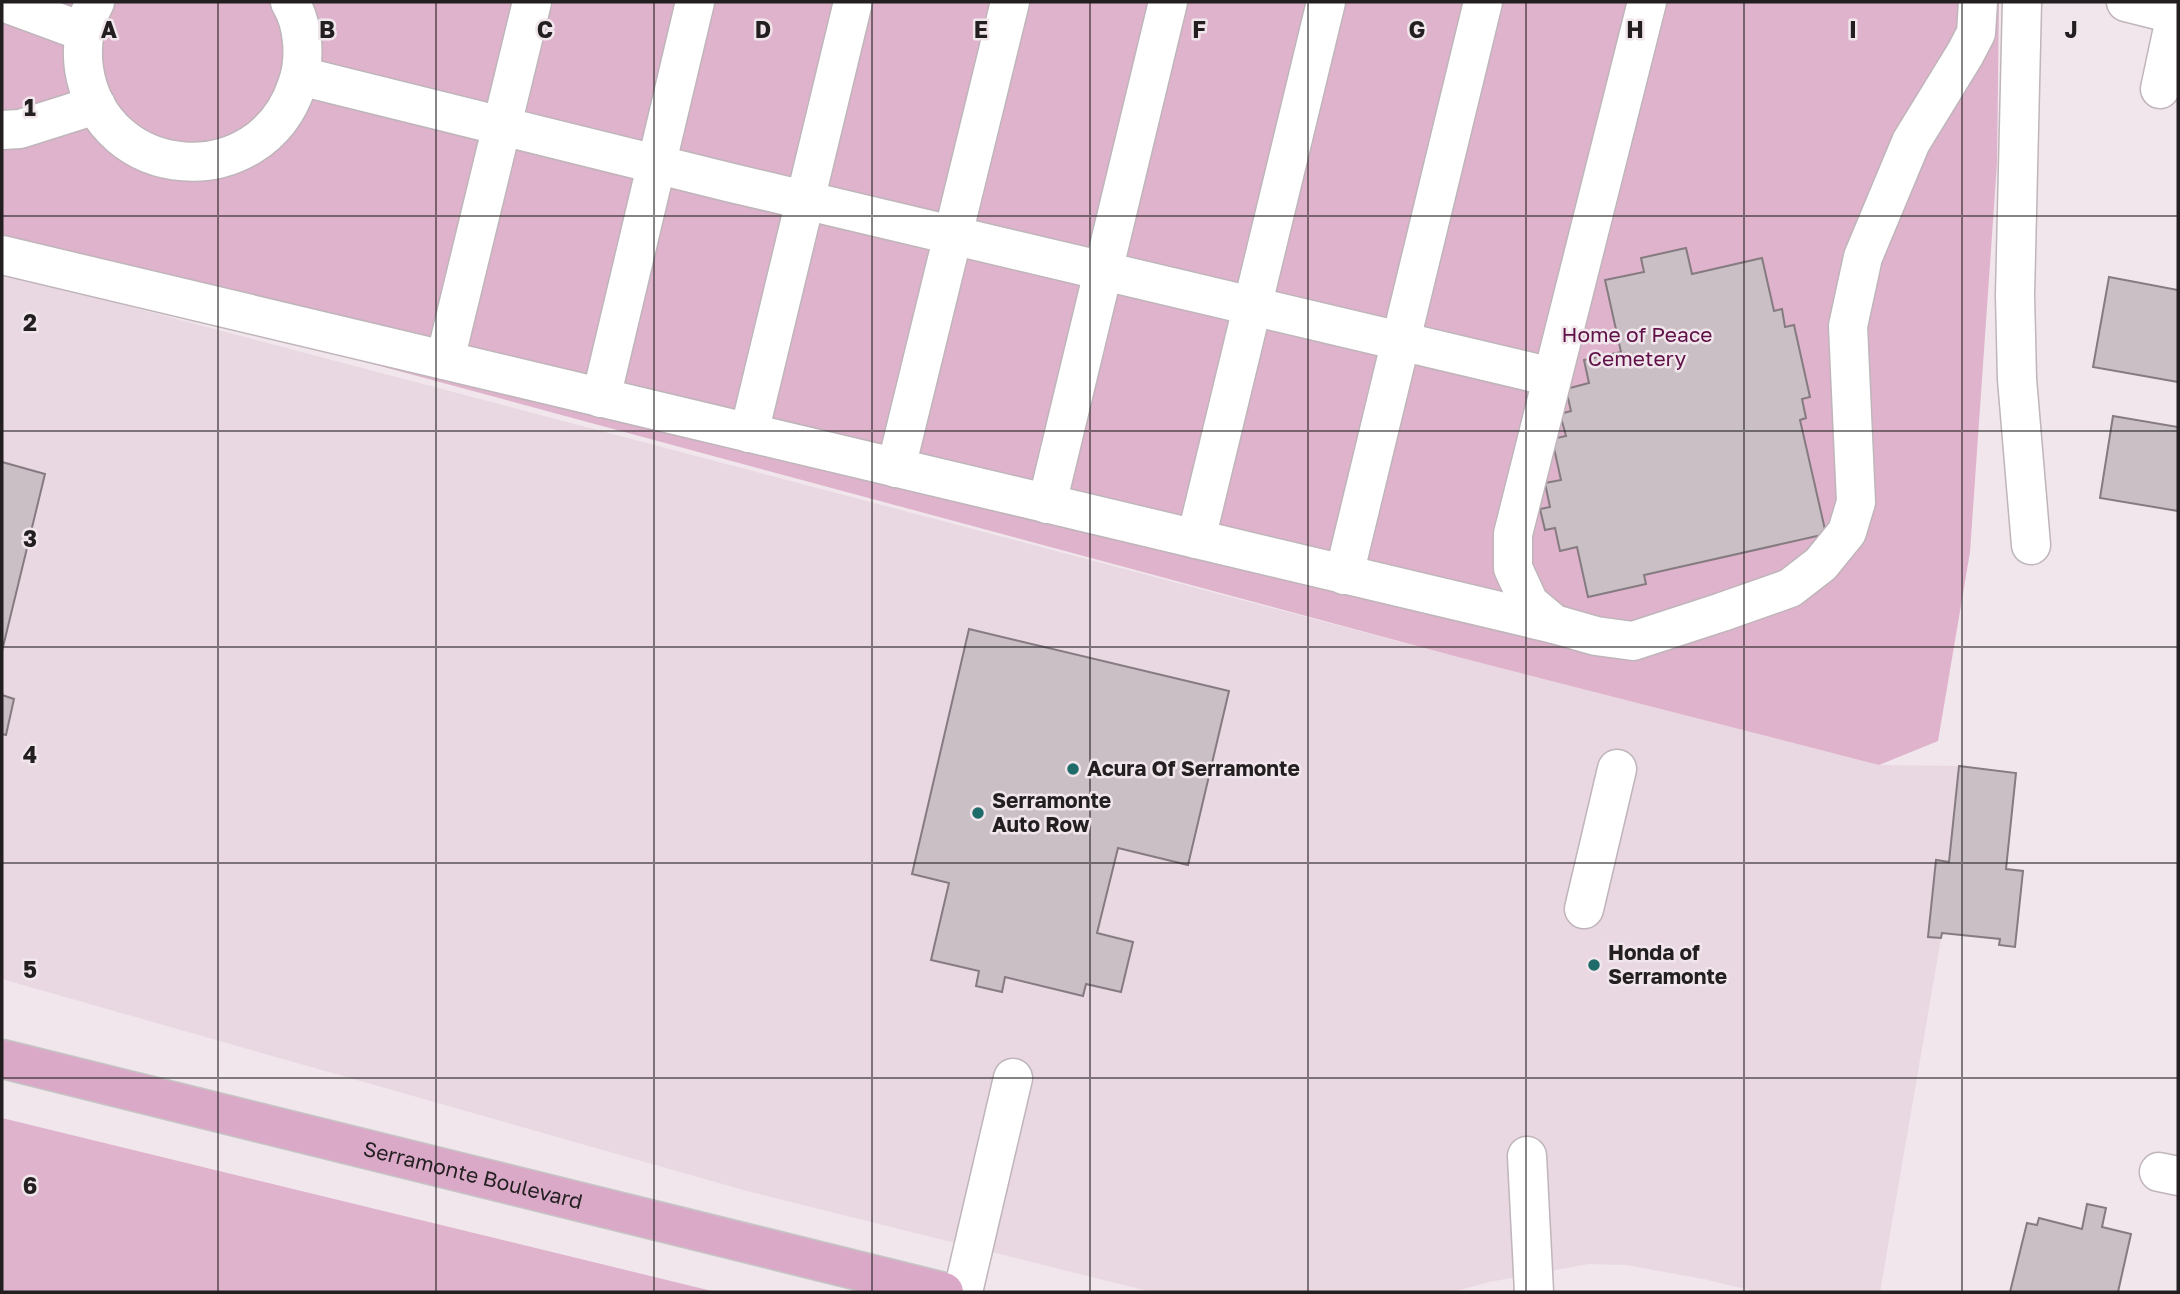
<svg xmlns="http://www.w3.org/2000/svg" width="2180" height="1294" viewBox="0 0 2180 1294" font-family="'Golos Text',sans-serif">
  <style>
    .built { fill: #e9d7e1 }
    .green { fill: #deb3cb }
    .building { fill: #c9bfc5; stroke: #857b80; stroke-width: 2 }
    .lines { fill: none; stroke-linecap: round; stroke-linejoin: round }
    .minor-casing { stroke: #bfb5bb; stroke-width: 41 }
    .major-casing { stroke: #c6c5c5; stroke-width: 41 }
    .minor { stroke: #fff; stroke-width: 38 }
    .major { stroke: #daa9c7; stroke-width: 38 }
    .grid { fill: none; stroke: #231f21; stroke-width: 2; stroke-opacity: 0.55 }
    .poi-dot { fill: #1f6b6a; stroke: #f0e6eb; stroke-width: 2.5 }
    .labels { text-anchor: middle; stroke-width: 5; stroke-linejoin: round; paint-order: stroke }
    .park-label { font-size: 21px; fill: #5f1047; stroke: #f0e6eb }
    .poi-label { font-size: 21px; font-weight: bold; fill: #231f21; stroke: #f0e6eb; text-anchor: start }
    .street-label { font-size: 21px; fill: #231f21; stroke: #f0e6eb }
    .grid-label { font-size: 23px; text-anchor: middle; font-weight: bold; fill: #231f21; stroke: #f0e6eb; stroke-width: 5; stroke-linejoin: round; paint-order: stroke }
  </style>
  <rect width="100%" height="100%" fill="#f0e6eb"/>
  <polygon class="built" points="2,273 1458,657 1879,765 1959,766 1949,862 1936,861 1928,936 1941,938 1880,1292 1758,1292 1704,1279 1626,1265 1589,1264 1489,1282 1452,1292 1152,1292 747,1191 2,979"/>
  <g class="green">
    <polygon points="2,2 1999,2 1997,163 1970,552 1938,741 1879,765 1458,657 2,264"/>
    <polygon points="2,1118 716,1292 2,1292"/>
  </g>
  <g class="building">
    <polygon points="1686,248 1692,274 1762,258 1774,311 1782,309 1785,327 1794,325 1810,397 1802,399 1806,418 1800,420 1826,534 1644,575 1646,584 1588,597 1577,547 1560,551 1555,528 1545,530 1540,509 1550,507 1545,483 1561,480 1552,439 1566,436 1560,414 1571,411 1566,389 1589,383 1584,360 1621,352 1605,280 1644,272 1641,258"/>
    <polygon points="2109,277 2178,290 2178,382 2093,367"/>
    <polygon points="2113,416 2178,427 2178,511 2100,498"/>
    <polygon points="2,462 45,474 2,651"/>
    <polygon points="969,629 1229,691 1188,865 1118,848 1097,933 1133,942 1121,992 1086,984 1083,996 1005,977 1002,992 976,986 979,971 931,960 949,883 912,874"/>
    <polygon points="2,695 14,699 6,735 2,734"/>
    <polygon points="1959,766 2016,773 2006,869 2023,871 2015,947 1999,945 2000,939 1942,933 1941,938 1928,937 1936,860 1949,862"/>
    <polygon points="2087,1204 2106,1208 2102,1227 2131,1234 2118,1292 2010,1292 2027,1223 2037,1225 2039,1218 2082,1229"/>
  </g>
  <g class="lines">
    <g class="minor-casing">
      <g id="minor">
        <polyline points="3,2 84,32"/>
        <path d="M 95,2 C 84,22 81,47 84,69 C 102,184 261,195 297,85 C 306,60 304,25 290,2"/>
        <polyline points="1647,2 1513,534 1513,568 1529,603 1554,624 1596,636 1633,641 1722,612 1790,588 1821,564 1847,532 1856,502 1848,326 1863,257 1911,142 1965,54 1976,33 1978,2"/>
        <polyline points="2022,2 2015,295 2017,379 2031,545"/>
        <polyline points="2126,2 2178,15"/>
        <polyline points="300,76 732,183 1552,377"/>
        <polyline points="2160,89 2176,14"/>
        <polyline points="2,130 20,129 96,105"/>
        <polyline points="2,255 1554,624"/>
        <polyline points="445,360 532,2"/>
        <polyline points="601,398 695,2"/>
        <polyline points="749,433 853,2"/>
        <polyline points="896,468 1010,2"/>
        <polyline points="1047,504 1168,2"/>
        <polyline points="1196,539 1326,2"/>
        <polyline points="1344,575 1483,2"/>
        <polyline points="1584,909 1617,769"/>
        <polyline points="1527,1156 1534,1292"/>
        <polyline points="2159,1172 2178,1176"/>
        <polyline points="963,1292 1013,1078"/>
      </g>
    </g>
    <g class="major-casing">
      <g id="major">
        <path id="s1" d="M 2,1059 L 944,1292"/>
      </g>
    </g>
    <use href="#minor" class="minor"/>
    <use href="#major" class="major"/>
  </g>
  <path class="grid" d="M 218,2 L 218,1292M 436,2 L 436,1292M 654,2 L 654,1292M 872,2 L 872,1292M 1090,2 L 1090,1292M 1308,2 L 1308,1292M 1526,2 L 1526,1292M 1744,2 L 1744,1292M 1962,2 L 1962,1292M 2,216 L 2178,216M 2,431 L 2178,431M 2,647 L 2178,647M 2,863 L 2178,863M 2,1078 L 2178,1078"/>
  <g class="poi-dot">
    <circle cx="1073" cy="769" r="7"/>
    <circle cx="978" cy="813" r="7"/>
    <circle cx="1594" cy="965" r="7"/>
  </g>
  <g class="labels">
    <g class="park-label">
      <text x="1637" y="342">Home of Peace<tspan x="1637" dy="24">Cemetery</tspan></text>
    </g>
    <g class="poi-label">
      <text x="1087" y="776">Acura Of Serramonte</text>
      <text x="992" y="808">Serramonte<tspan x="992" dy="24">Auto Row</tspan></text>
      <text x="1608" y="960">Honda of<tspan x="1608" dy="24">Serramonte</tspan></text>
    </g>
    <g class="street-label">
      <text dy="7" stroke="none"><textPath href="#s1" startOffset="485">Serramonte Boulevard</textPath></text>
    </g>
  </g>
  <g class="grid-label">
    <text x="109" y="38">A</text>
    <text x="327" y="38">B</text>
    <text x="545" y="38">C</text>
    <text x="763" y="38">D</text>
    <text x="981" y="38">E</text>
    <text x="1199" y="38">F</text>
    <text x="1417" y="38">G</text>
    <text x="1635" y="38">H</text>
    <text x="1853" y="38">I</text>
    <text x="2071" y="38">J</text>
    <text x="30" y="116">1</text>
    <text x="30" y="331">2</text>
    <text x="30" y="547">3</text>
    <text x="30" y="763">4</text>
    <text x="30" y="978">5</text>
    <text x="30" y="1194">6</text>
  </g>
  <rect width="2180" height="1294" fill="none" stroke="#231f21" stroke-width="7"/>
</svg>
